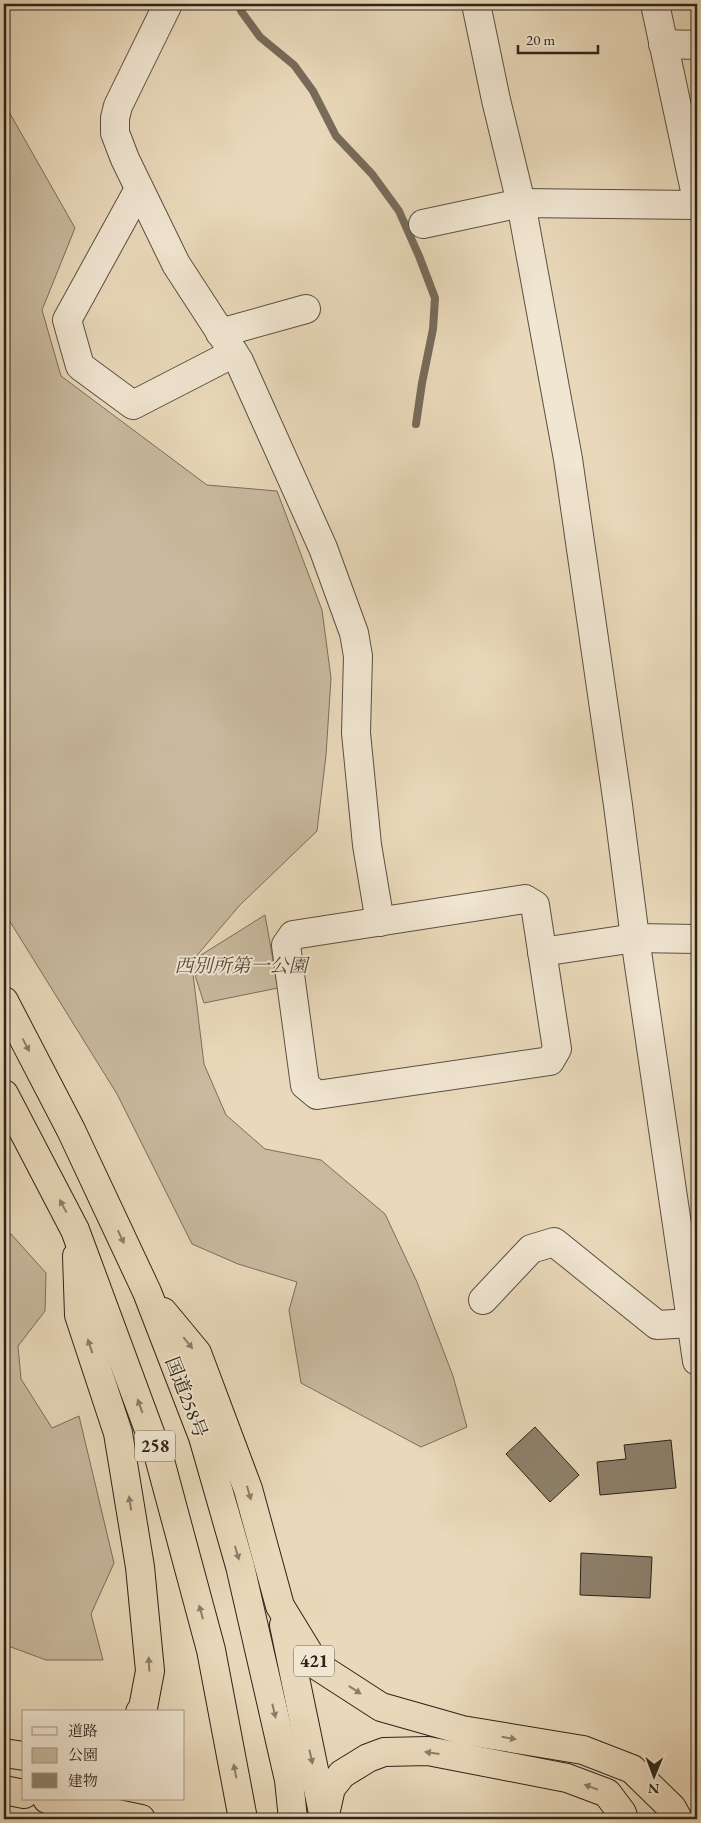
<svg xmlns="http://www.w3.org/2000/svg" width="701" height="1823" viewBox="0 0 701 1823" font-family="'EB Garamond','Noto Serif JP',serif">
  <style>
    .green { fill: #c9ba9f; stroke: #7a6e5c }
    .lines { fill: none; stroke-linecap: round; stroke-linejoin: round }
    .stream { stroke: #776b5a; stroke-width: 8 }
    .building { fill: #8e826d; stroke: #2c231a }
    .minor-casing { stroke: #5b5042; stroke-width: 30 }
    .highway-casing { stroke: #2c231a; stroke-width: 30 }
    .minor { stroke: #f1e6d2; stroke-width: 28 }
    .highway { stroke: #e9d9ba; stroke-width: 28 }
    .oneway { fill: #8a7e6a }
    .labels { text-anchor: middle; stroke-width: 4; stroke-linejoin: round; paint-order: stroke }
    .shield { fill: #f1e6d2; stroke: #675e51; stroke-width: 1 }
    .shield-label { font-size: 18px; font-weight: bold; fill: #2c231a }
    .park-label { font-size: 19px; font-style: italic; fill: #53493b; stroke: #f1e6d2 }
    .street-label { font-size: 19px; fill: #2c231a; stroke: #f1e6d2 }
  </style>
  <rect width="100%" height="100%" fill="#e9d9ba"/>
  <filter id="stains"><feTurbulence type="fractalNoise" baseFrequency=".004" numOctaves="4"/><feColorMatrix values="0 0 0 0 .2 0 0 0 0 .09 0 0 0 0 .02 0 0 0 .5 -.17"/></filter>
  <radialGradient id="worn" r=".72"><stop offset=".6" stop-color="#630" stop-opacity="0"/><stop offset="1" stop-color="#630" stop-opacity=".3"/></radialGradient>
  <g class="green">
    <polygon points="4,103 75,228 42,310 61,376 207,485 277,491 322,610 331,678 326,755 317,831 240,905 193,960 265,915 278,988 204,1003 192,966 204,1064 226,1115 265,1149 321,1160 385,1214 417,1282 453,1376 467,1427 421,1447 301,1383 289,1310 297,1282 238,1264 192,1244 117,1094 4,912"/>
    <polygon points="4,1229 11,1234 46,1273 45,1311 18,1346 21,1379 52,1428 79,1416 114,1563 91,1614 103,1660 46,1660 11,1647 4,1647"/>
  </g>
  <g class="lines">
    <polyline class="stream" points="241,4 241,11 260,37 294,65 313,91 336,136 372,174 399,211 419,256 435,298 433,329 422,383 416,424"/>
  </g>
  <g class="building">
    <polygon points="535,1427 579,1475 550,1502 506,1454"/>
    <polygon points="671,1440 676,1488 600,1495 597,1462 626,1459 624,1445"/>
    <polygon points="581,1553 652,1557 650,1598 580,1595"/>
  </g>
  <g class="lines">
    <g class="minor-casing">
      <g id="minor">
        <polyline points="168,4 118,106 115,118 115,133 125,159 176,264 239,361 323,548 354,633 358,656 356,733 367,845 380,922"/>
        <polyline points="476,4 496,100 521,203 568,459 618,805 635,938 697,1361"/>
        <polyline points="655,4 697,200"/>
        <polyline points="663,44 697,45"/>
        <polyline points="139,189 67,320 80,366 133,405 234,353"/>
        <polyline points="423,224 521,203 697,205"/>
        <polyline points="220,333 306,309"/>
        <polygon points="525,899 535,905 557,1049 550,1061 317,1095 305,1085 286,945 293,935"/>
        <polyline points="542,952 635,938 697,939"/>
        <polyline points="483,1300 531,1249 554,1242 657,1325 692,1323"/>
      </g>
    </g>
    <g class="highway-casing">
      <g id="highway">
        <polyline points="4,1001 71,1130 147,1292 203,1437 240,1566 289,1780 293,1819"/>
        <polyline points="4,1094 75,1230 159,1457 211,1650 243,1819"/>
        <polyline points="77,1256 79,1315 118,1433 140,1567 150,1671 143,1708 140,1712"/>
        <polyline points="163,1312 197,1353 248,1489 280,1606 316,1665 381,1707 462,1730 583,1750 632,1769 672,1808 678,1819"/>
        <polyline points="284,1625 323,1813"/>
        <polyline points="4,1753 24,1756"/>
        <polyline points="4,1790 24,1794"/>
        <polyline points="47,1799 141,1819"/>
        <polyline points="324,1819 331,1788 342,1774 368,1758 384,1752 428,1751 567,1778 607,1793 622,1813 624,1819"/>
      </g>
    </g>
    <use href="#minor" class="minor"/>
    <use href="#highway" class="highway"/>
  </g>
  <defs><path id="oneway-solid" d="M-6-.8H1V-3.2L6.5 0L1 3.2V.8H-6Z" transform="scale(1.25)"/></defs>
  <g class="oneway">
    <use href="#oneway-solid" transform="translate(26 1045) rotate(62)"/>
    <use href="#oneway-solid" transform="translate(63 1206) rotate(-118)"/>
    <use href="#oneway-solid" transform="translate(121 1237) rotate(65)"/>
    <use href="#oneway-solid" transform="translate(188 1343) rotate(51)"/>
    <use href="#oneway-solid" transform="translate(90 1346) rotate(-108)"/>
    <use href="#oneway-solid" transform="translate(140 1406) rotate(-110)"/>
    <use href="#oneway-solid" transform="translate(249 1493) rotate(74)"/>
    <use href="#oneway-solid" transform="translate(130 1503) rotate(-99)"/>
    <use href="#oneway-solid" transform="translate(237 1553) rotate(74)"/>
    <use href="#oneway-solid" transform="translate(201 1612) rotate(-105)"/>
    <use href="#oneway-solid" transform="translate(149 1664) rotate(-93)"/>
    <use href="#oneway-solid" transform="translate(355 1690) rotate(33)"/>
    <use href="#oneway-solid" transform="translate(274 1711) rotate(77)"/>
    <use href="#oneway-solid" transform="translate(509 1738) rotate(10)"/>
    <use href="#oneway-solid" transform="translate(432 1753) rotate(-172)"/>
    <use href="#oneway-solid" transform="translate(311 1757) rotate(78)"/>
    <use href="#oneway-solid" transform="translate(235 1771) rotate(-101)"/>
    <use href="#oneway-solid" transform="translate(591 1787) rotate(-160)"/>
  </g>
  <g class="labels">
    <g class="shield">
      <rect x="135" y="1430.5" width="40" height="31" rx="4"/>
      <rect x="294" y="1645.5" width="40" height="31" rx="4"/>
    </g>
    <g class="shield-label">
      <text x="155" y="1452">258</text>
      <text x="314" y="1667">421</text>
    </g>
    <g class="park-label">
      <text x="241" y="972">西別所第一公園</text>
    </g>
    <g class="street-label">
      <text transform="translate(187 1397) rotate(69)" y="7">国道258号</text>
    </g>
  </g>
  <rect width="701" height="1823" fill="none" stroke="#e9d9ba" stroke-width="20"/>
  <rect x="5" y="5" width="691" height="1813" fill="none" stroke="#2c231a" stroke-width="2.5"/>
  <rect x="10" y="10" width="681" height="1803" fill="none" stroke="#2c231a"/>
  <rect x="22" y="1710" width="162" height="90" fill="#f1e6d2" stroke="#a29888"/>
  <rect x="32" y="1727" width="25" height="8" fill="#f1e6d2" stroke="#a29888"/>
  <text x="68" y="1736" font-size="15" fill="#2c231a">道路</text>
  <rect x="32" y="1748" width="25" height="15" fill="#c9ba9f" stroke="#a29888"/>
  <text x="68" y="1760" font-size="15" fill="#2c231a">公園</text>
  <rect x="32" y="1773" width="25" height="15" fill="#8e826d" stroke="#a29888"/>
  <text x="68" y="1786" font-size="15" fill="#2c231a">建物</text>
  <g transform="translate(654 1776) rotate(181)" stroke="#f1e6d2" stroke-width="4" paint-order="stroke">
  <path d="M0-4L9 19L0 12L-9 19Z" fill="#2c231a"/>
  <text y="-8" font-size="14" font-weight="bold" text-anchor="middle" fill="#2c231a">N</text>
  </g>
  <path d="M518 45v8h80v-8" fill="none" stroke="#2c231a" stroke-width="2.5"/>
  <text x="526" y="45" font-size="15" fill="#2c231a" stroke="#f1e6d2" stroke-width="4" paint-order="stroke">20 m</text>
  <rect width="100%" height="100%" filter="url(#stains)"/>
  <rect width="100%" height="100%" fill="url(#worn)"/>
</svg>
